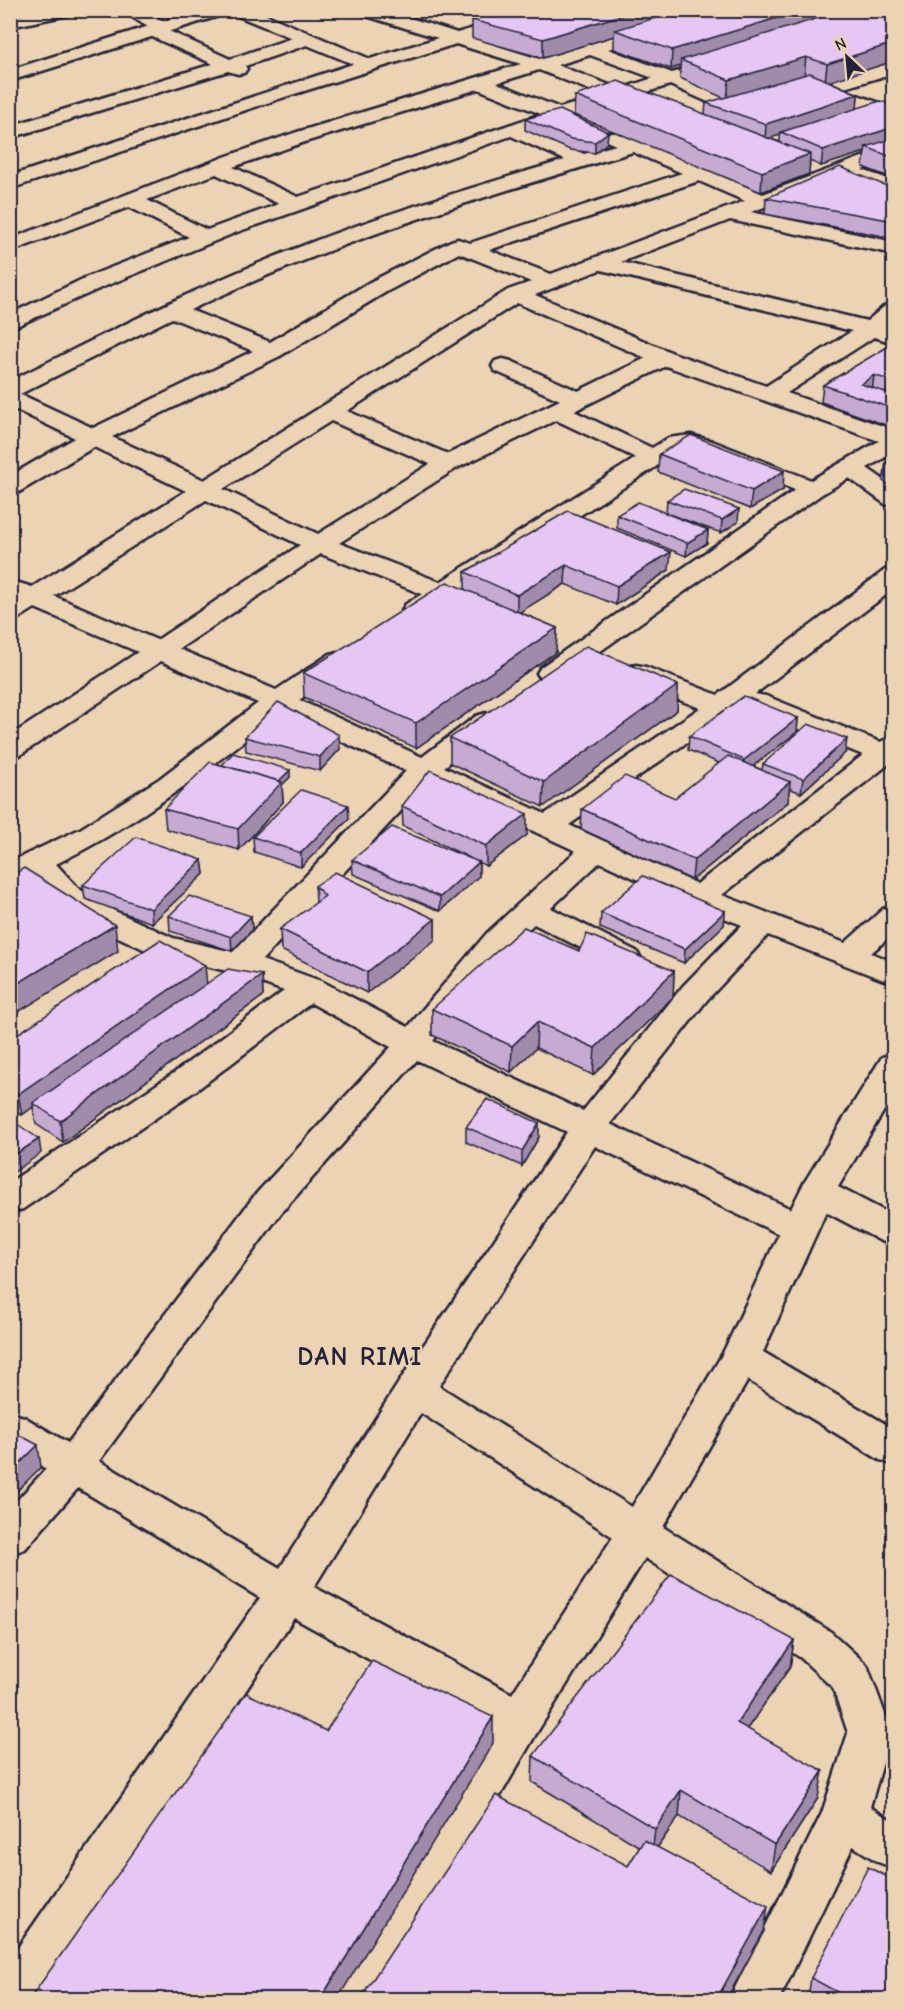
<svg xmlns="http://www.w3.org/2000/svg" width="904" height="2010" viewBox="0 0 904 2010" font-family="'Comic Neue',sans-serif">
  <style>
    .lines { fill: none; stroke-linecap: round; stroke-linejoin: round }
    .street-casing { stroke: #22223b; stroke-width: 5 }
    .secondary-casing { stroke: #22223b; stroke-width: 5 }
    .street { fill: #ecd3b4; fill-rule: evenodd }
    .secondary { fill: #ecd3b4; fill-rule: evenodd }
    .wall { fill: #c6aad2; stroke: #22223b; stroke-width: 1.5; fill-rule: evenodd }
    .shaded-wall { fill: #a18bab; stroke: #22223b; stroke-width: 1.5 }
    .building { fill: #e6c6f4; stroke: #22223b; stroke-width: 1.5 }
    .labels { text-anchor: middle; stroke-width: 4.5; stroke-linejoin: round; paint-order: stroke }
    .district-label { font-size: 26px; font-weight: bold; letter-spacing: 1.5px; fill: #22223b; stroke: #ecd3b4 }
  </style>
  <rect width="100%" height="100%" fill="#ecd3b4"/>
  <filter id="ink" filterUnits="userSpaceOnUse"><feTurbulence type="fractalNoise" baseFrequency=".0167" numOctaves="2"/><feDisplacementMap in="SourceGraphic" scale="12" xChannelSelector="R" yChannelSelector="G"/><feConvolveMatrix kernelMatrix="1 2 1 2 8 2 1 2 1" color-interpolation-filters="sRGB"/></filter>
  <g filter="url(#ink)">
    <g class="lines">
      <g class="street-casing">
        <g id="street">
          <polygon points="40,10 75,10 73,14 10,27 10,17"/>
          <path d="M 121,10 L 143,10 L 169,24 L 172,28 L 169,31 L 230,59 L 292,38 L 233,14 L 231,10 L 255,10 L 370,59 L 438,38 L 360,14 L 358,10 L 385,10 L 457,33 L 535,10 L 564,10 L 562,14 L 475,39 L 539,59 L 698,10 L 726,10 L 724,14 L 608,49 L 672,73 L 724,57 L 730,58 L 733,62 L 730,66 L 687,79 L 740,102 L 742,106 L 740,110 L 726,110 L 670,85 L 634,96 L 632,101 L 619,101 L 574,115 L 573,121 L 566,123 L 558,120 L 529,130 L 584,154 L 616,145 L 606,141 L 603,137 L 606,133 L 620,133 L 763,194 L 894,145 L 894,158 L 862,170 L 894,181 L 894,194 L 844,177 L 751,212 L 894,242 L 894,254 L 730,220 L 621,262 L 867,321 L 886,305 L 894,304 L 894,321 L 887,327 L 894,329 L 894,343 L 874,337 L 787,393 L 894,430 L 894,452 L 867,468 L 894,487 L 894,506 L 885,504 L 849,478 L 822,494 L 561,679 L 551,681 L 541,679 L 537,673 L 541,667 L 795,490 L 696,451 L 682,450 L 462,591 L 469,598 L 465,604 L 456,606 L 444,603 C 431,611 422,620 406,616 L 402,610 L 406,604 L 422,594 L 321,554 L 179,649 L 276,690 L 330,654 L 340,652 L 350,654 L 354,660 L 350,666 L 299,700 L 422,757 L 476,716 L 486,713 L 496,716 L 500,722 L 496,728 L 444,767 L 545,814 L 700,708 L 626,679 L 622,673 L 626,667 L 636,665 L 646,667 L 718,695 L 885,570 L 894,568 L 894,589 L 755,694 L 766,696 L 880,742 L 894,736 L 894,760 L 722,895 L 845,943 L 883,909 L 894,906 L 894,933 L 871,953 L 894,962 L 894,984 L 768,935 L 707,1000 L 610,1124 L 791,1209 L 804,1183 L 882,1057 L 894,1054 L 894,1094 L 838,1187 L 894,1216 L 894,1245 L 881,1241 L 826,1212 L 763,1352 L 894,1429 L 894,1465 L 880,1460 L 748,1380 L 663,1527 L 831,1632 L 867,1665 L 892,1733 L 870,1807 L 894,1822 L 894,1868 L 878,1862 L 853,1846 L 779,2000 L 729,2000 L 822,1813 L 848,1733 L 833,1688 L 801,1658 L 645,1558 L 536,1734 L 382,2000 L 331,2000 L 338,1983 L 492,1727 L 294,1618 L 40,2000 L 10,2000 L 10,1959 L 260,1598 L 78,1488 L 25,1549 L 10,1554 L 10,1508 L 46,1469 L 10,1448 L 10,1413 L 24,1417 L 68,1443 L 255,1195 L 391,1047 L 311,1003 L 198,1089 L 23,1209 L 10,1213 L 10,1182 L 174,1073 L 284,991 L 231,972 L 152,953 L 80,919 L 56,902 L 33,875 L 10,883 L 10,862 L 80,829 L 159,779 L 258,703 L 161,661 L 20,755 L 10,758 L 10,736 L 138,652 L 35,608 L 19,618 L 10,620 L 10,600 L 14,598 L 10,597 L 10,585 L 19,583 L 32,587 L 186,491 L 94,447 L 19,492 L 10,494 L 10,476 L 75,438 L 10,407 L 10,381 C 94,340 176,297 262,262 C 360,221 463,190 565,160 L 511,136 L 237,232 L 103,287 L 10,329 L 10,314 L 87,277 L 189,237 L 129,207 L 10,252 L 10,239 L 227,156 L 294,133 L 521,64 L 456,44 L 288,96 L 10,189 L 10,176 L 353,64 L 307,45 L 245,66 L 247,69 L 244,73 L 238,74 L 228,71 L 10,138 L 10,126 L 213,64 L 148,35 L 145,31 L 148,27 ZM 590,55 L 653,78 L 620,89 L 557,65 ZM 539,70 L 602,95 L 560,108 L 497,83 ZM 478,89 L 541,114 L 298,197 L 233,167 L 308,141 ZM 633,152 L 682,173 L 470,243 L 458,239 L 451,241 L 370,282 L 270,342 L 190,310 C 332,242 482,197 633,152 ZM 216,174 L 279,204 L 207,230 L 147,200 ZM 699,181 L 745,201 L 551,274 L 489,250 ZM 459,253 L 531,282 L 508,290 L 204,480 L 112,437 L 280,356 L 386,292 ZM 600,270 L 601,270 L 852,331 L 766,386 L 673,353 L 535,295 ZM 517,303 L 646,358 L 578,391 L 511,361 L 503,359 L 495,361 L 492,366 L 495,371 L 560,400 L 448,454 L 347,411 ZM 172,318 L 253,351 L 93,428 L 20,394 ZM 666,366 L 879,441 L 811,480 L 712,441 L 691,435 L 668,438 L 652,448 L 574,411 ZM 556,420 L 636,458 L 440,582 L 339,543 L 457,468 ZM 331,421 L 430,464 L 318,534 L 223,489 ZM 206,500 L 300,545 L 157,640 L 54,596 ZM 743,703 L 746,708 L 863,755 L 697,884 L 569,825 ZM 280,713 L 406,771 L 233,952 L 173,938 L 102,905 L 78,888 L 56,864 C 140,823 207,770 280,713 ZM 428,782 L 576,851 L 487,933 L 408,1027 L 321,981 L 262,960 ZM 600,862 L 689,904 L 742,925 L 683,986 L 583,1111 L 433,1041 L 509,947 L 534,924 L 614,965 L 625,968 L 636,965 L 641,958 L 636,951 L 551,908 ZM 417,1060 L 567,1132 L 401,1379 L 280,1568 L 99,1461 L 281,1213 ZM 595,1146 L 779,1234 L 723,1353 L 632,1507 L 439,1386 ZM 421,1413 L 613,1537 L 512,1694 L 314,1587 Z"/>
          <polygon points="894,62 894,73 841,89 894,108 894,119 809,90 806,86 809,82 815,81 823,83"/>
        </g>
      </g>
      <g class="secondary-casing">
        <polygon id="secondary" points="200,10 227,10 225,14 10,81 10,70"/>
      </g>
      <use href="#street" class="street"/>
      <use href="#secondary" class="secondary"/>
    </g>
    <g class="wall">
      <path d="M 508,10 L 841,10 L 819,17 L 814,20 L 894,10 L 894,61 L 829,81 L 858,94 L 857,108 L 894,105 L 894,179 L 863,167 L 865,152 L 821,166 L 810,161 L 809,174 L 761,192 L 574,115 L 575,96 L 705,114 L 706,103 L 724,98 L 680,78 L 680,66 L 671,69 L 614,49 L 614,36 L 543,58 L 472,38 L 472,20 ZM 780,135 L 780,142 L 769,138 Z"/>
      <polygon points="525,119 607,143 595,153 570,150 525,130"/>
      <polygon points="894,189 894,238 765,214 766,198"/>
      <polygon points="894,343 894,428 821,402 823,385"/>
      <polygon points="659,454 783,490 750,509 658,472"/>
      <polygon points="894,458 894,489 883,481 886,463"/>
      <polygon points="667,500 738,522 721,533 666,513"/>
      <polygon points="568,511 669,570 616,605 565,584 519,612 557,628 556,652 416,748 304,697 303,673 465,590 465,572"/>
      <polygon points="617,515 708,530 707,543 686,556 617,528"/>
      <polygon points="678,685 677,710 543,807 450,763 450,738"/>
      <polygon points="798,718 797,732 753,766 762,770 763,764 845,753 801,793 789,788 788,802 692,880 581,829 582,809 675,798 719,763 688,750 689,736"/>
      <polygon points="245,737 340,749 320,771 246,751"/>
      <polygon points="222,765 290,777 282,785 283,802 239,850 166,829 164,809"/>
      <polygon points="402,806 527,835 486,866 479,862 479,876 440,911 353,874 352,860 470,858 403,826"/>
      <polygon points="349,819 301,867 254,852 253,837"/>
      <polygon points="202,860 204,874 152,923 85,899 83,885"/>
      <polygon points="315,886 435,919 435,940 367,993 281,950 280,929 316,903"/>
      <polygon points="725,911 724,925 684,963 600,928 601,913"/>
      <polygon points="169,916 251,916 252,930 232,951 170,931"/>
      <polygon points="579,951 674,971 673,997 593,1075 536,1048 511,1072 432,1035 432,1009"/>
      <polygon points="262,975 263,996 63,1142 36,1124 33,1107 22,1115 10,1108 10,1039 206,984"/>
      <polygon points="466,1127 539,1137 522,1166 466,1142"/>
      <polygon points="794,1640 790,1667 747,1729 818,1798 771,1871 679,1816 657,1848 764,1931 726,2000 359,2000 628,1866 640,1847 532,1782 533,1756"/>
      <polygon points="811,1978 894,2000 810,2000 808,1998"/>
    </g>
    <g class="shaded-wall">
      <polygon points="638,10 696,10 615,30 614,36 543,58 543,39"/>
      <polygon points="803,10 841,10 819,17 801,29 681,60 680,66 671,69 672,50"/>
      <polygon points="894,43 894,61 825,83 827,64"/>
      <polygon points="806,57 804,76 727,99 729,80"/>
      <polygon points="858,94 857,109 781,132 780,135 765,140 766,124"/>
      <polygon points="894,127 894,142 866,147 865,152 821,166 823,150"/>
      <polygon points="608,132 607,143 595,153 595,142"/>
      <polygon points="810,154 809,174 761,192 762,172"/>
      <polygon points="874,375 872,393 861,384"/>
      <polygon points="784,471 783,490 750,509 752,491"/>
      <polygon points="739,509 738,522 721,533 722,520"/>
      <polygon points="708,530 707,543 686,556 687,543"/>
      <polygon points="671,552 669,570 616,605 617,586"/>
      <polygon points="566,565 565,584 517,614 517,595"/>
      <polygon points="557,628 556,652 416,748 416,723"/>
      <polygon points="678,685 677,710 543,807 544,782"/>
      <polygon points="798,718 797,732 743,774 744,760"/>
      <polygon points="339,735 340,749 320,771 320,757"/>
      <polygon points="847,739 845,753 801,793 803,779"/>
      <polygon points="290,770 290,777 282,785 283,802 239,850 238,829 278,782"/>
      <polygon points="790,782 788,802 692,880 694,860"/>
      <polygon points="348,805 349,819 301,867 301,853"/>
      <polygon points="527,814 527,835 486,866 486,846"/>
      <polygon points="202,860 204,874 152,923 151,909"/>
      <polygon points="479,862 479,876 440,911 440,897"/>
      <polygon points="725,911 724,925 684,963 685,949"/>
      <polygon points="251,916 252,930 232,951 231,937"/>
      <polygon points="435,919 435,940 367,993 367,972"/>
      <polygon points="115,925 118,951 10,1017 10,988"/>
      <polygon points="205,965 207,986 33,1103 33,1107 22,1115 18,1094"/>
      <polygon points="674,971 673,997 593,1075 595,1048"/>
      <polygon points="262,975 263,996 63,1142 60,1121"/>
      <polygon points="537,1022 536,1048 511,1072 512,1046"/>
      <polygon points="539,1123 539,1137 522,1166 522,1151"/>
      <polygon points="39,1139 41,1153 10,1175 10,1158"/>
      <polygon points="38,1445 41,1467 10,1498 10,1473"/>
      <polygon points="794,1640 790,1667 733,1749 737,1723"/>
      <polygon points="493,1717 493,1743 337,2000 320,2000"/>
      <polygon points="823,1771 818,1798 771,1871 775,1845"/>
      <polygon points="681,1790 679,1816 652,1855 655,1829"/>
      <polygon points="768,1906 764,1931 726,2000 716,2000"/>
    </g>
    <g class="building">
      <polygon points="508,10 638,10 543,39 472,20"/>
      <polygon points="682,10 803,10 672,50 615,30"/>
      <polygon points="845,10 894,10 894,43 827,64 806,57 729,80 681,60"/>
      <polygon points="810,73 858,94 766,124 706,103"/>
      <polygon points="618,81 810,154 762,172 575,96"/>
      <polygon points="880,101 894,105 894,127 823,150 781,132"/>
      <polygon points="560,110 608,132 595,142 571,139 525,119"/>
      <polygon points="894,138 894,158 866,147"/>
      <polygon points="840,167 894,189 894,221 766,198"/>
      <polygon points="894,343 894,382 874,375 861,384 894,395 894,409 823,385"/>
      <polygon points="691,435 784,471 752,491 659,454"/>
      <polygon points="894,458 894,469 886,463"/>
      <polygon points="684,489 739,509 722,520 667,500"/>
      <polygon points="638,502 708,530 687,543 617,515"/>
      <polygon points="568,511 671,552 617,586 566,565 517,595 465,572"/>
      <polygon points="447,582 557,628 416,723 303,673"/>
      <polygon points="586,646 678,685 544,782 450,738"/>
      <polygon points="744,696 798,718 744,760 689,736"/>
      <polygon points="278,702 339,735 320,757 245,737"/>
      <polygon points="808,724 847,739 803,779 763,764"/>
      <polygon points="233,753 290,770 279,781 222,765"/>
      <polygon points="728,756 790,782 694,860 582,809 625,776 675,798"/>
      <polygon points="210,762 282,782 238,829 164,809"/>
      <polygon points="430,770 527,814 486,846 402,806"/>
      <polygon points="301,790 348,805 301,853 253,837"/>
      <polygon points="392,827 479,862 440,897 352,860"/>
      <polygon points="136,837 202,860 151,909 83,885"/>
      <polygon points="24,868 115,925 10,988 10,876"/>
      <polygon points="335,872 435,919 367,972 280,929 325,896 315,886"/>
      <polygon points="643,876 725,911 685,949 601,913"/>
      <polygon points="189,896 251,916 231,937 169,916"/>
      <polygon points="524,927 579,951 587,934 674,971 595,1048 537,1022 512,1046 432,1009"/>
      <polygon points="160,940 205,965 18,1094 10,1089 10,1039"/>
      <polygon points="228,969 262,975 60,1121 33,1103"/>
      <polygon points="487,1099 539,1123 522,1151 466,1127"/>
      <polygon points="10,1119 39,1139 10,1158"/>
      <polygon points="10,1430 38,1445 10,1473"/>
      <polygon points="671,1574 794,1640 737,1723 823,1771 775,1845 681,1790 655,1829 533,1756"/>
      <polygon points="372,1661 493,1717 320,2000 29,2000 246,1693 326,1731"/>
      <polygon points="496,1795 628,1866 644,1840 768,1906 716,2000 359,2000"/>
      <polygon points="868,1867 894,1880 894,2000 852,2000 811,1978"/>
    </g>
  </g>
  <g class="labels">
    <g class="district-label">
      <text x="360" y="1365">DAN RIMI</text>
    </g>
  </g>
  <rect width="904" height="2010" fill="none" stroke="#ecd3b4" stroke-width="36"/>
  <rect x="18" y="18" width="868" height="1974" fill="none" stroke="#22223b" stroke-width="2" filter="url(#ink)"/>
  <g transform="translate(847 57) rotate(334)" stroke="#ecd3b4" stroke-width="4.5" paint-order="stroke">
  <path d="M0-4.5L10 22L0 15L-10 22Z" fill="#22223b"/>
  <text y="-9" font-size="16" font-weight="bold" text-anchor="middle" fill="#22223b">N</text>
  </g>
</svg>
